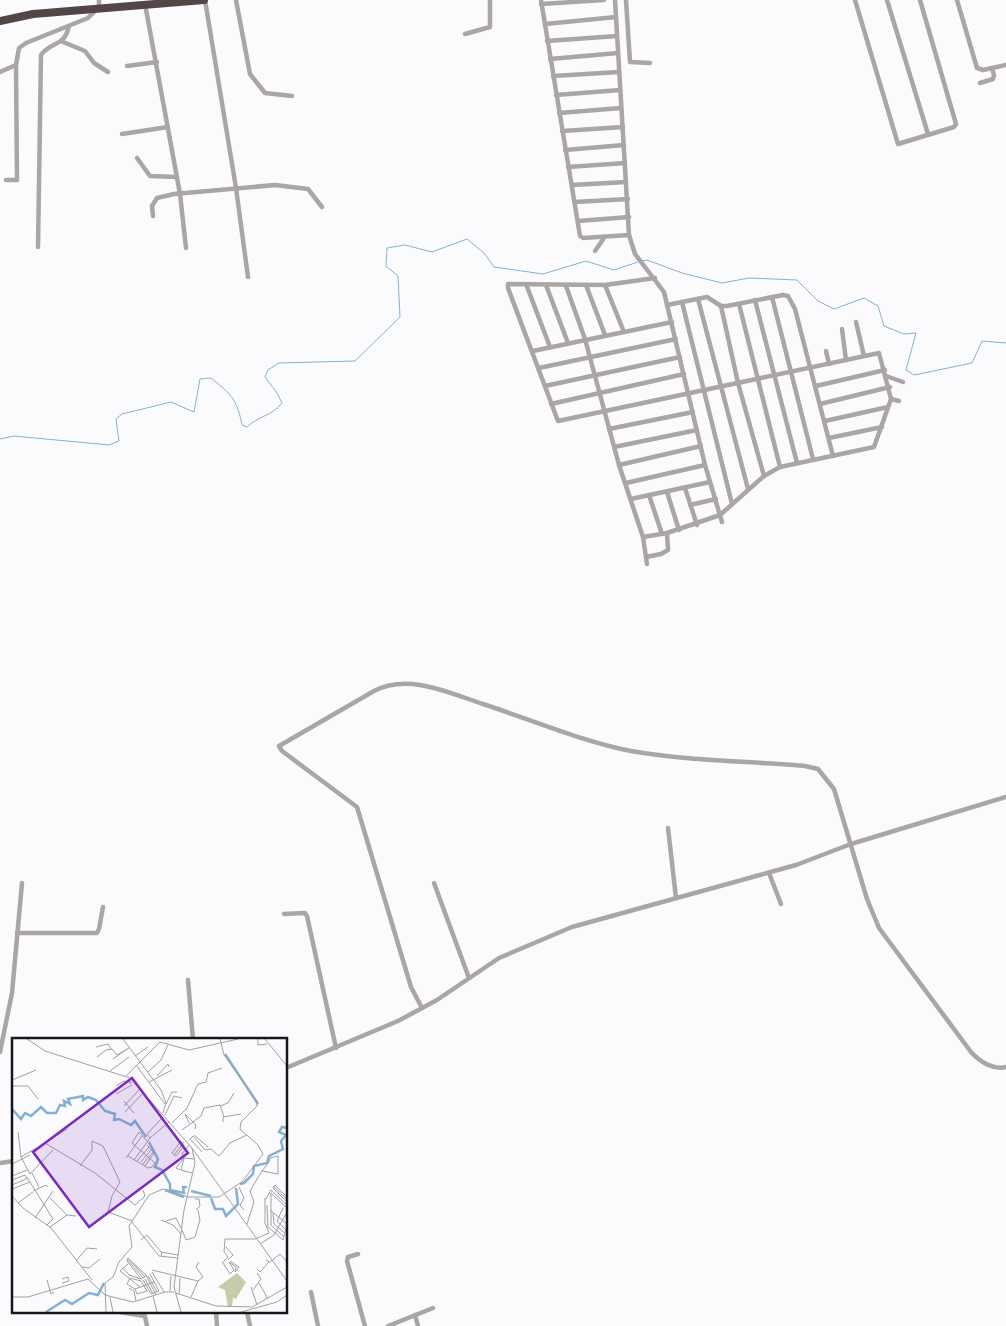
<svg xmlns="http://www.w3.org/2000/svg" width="1006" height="1326" viewBox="0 0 1006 1326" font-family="Raleway,sans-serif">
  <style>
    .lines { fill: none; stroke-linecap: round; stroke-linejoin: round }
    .stream { stroke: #85b1d1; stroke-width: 1 }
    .street { stroke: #aba5a5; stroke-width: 4.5 }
    .highway { stroke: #524646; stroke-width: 8 }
    .inset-river { fill: none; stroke: #85b1d1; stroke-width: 2.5 }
    .inset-road { fill: none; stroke: #a0a0a3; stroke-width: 1 }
    .view { fill: #7b2cbf; fill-opacity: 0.15; stroke: #7b2cbf; stroke-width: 2.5 }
    .inset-edge { fill: none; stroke: #17171b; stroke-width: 2.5 }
  </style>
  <rect width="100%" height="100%" fill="#fbfbfd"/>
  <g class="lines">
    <g class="stream">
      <polyline points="642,261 647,260 682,273 722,283 749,278 797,280 818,301 834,309 864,298 878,306 884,326 904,334 916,333 906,370 914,375 972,363 982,341 1006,343"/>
      <path d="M 0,439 L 14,436 L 109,445 L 119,441 L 116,419 L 122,414 L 171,402 L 194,412 L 200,379 L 211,378 C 231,394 237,399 242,425 L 247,427 C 258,416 272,416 282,403 L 277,393 L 265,377 L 268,370 L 279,363 L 355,361 L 400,317 L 398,276 L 386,266 L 387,248 L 405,245 L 432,252 L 467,239 L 484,253 L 494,267 L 543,274 L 586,261 L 614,270 L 638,262"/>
    </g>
    <g class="street">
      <polyline points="205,0 236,188 248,277"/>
      <polyline points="236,0 250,74 265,93 292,96"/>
      <polyline points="541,0 580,236 583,238 629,235"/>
      <polyline points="615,0 629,235 635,254 664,292 705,465 722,522"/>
      <polyline points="626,0 630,62 650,63"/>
      <polyline points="855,0 898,144 954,127 956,124 920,0"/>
      <polyline points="887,0 928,134"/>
      <polyline points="957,0 977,68 983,70 1006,65"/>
      <polyline points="145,4 180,194 186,248"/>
      <polyline points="541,4 604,0"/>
      <polyline points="545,24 616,17"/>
      <polyline points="465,34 490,27 490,0"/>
      <polyline points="547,41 617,36"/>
      <polyline points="63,42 85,51 94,63 108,72"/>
      <polyline points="550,59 618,53"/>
      <polyline points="127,66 157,62"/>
      <polyline points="0,72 16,65 19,48 26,43 88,18 99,7 99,0"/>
      <polyline points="553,76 619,72"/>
      <polyline points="980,83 993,79 994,75 992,69"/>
      <polyline points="556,95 620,90"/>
      <polyline points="559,113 621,108"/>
      <polyline points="562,131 623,127"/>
      <polyline points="122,134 168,127"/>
      <polyline points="565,150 624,145"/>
      <polyline points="137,158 150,176 176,177"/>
      <polyline points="568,167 625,163"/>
      <polyline points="6,180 17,180 16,65"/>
      <polyline points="572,185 626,182"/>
      <polyline points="575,202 628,199"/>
      <polyline points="153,216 152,206 157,198 174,194 275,185 308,189 322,207"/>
      <polyline points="578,221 629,217"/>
      <path d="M 38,247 L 41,55 C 52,40 64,48 69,26"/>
      <polyline points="595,251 604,238"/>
      <polyline points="526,284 550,347"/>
      <polyline points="546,285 568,343"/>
      <polyline points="586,285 605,335"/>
      <polyline points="605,285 624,332"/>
      <polyline points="566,286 585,339 619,465 643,537 647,564"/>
      <polyline points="772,297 813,459"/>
      <polyline points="698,299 748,489"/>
      <polyline points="755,300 797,463"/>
      <polyline points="682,302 732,504"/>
      <polyline points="739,304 780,467"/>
      <polyline points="667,305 707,297 721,306 727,306 783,295 788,296 795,309 833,456"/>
      <polyline points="721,306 738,383 764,476"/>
      <polyline points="856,322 864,356"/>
      <polyline points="842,329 846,360"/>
      <polyline points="533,351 672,322"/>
      <polyline points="826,351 829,364"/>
      <polyline points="539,368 676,339"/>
      <polyline points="886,376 903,382"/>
      <polyline points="545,386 680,357"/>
      <polyline points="816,386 885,370"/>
      <polyline points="891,399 899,401"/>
      <polyline points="551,404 684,374"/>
      <polyline points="820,404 890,387"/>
      <polyline points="825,421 888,407"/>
      <polyline points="609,429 693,412"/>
      <polyline points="829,438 882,427"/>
      <polyline points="614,447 697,430"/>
      <polyline points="619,465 701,446"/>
      <polyline points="626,483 705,465"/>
      <polyline points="685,488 697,525"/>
      <polyline points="667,492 679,530"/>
      <polyline points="649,495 662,534"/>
      <polyline points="631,499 710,482"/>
      <polyline points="690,505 716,499"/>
      <polyline points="643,537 667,533 720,515 764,476 780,467 874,447 891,399 879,353 558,421 508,288 508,284 605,285 655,278"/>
      <polyline points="646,557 661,554 668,550 667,533"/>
      <polyline points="668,828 676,898"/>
      <polyline points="769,873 781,904"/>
      <polyline points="434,883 469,978"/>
      <polyline points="284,914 305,913 307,916 336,1048"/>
      <polyline points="17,933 97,933 99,929 103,907"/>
      <polyline points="188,980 193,1040"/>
      <path d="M 422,1008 L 411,987 L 357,807 L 282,751 L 279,746 L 374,691 C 409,673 449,693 483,704 C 532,720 581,741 631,751 C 688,761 747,761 805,766 L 818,769 L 834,789 L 867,899 L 879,928 L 971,1052 C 980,1062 993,1070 1006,1067"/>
      <polyline points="0,1052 12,993 22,883"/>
      <polyline points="286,1068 398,1021 437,1000 499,958 572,927 796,865 851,844 1006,797"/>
      <polyline points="0,1163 14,1161"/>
      <polyline points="358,1254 348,1257 347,1261 365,1326"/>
      <polyline points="311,1292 318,1326"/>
      <polyline points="120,1312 144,1316"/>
      <polyline points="144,1312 147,1326"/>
      <polyline points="216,1312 217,1326"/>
      <polyline points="247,1312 250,1326"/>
      <polyline points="415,1315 418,1326"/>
      <polyline points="388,1326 433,1308"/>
    </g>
    <polyline class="highway" points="0,21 33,14 204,0"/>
  </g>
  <g transform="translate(12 1038)">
    <rect width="275" height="275" fill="#fbfbfd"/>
    <path d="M 225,235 L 234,244 L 224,261 L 221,260 L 220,268 L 216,269 L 213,252 L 206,249 Z" fill="#c5cca7"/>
    <path class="inset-river" d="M 213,16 L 246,66M 0,71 L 9,81 L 13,75 L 19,78 L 29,69 L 35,75 L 44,75 L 48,67 L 53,68 L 52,63 L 58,66 L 56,61 L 71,58 L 71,62 L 76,59 L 84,62 L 93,73 L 103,76 L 102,82 L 107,81 L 119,87 L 123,83 L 134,99M 137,104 L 146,121 L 143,129 L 150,132 L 158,146 L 158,152 L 172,155 L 171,149 L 175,149M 228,146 L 232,145 L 241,136 L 242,128 L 255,125 L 257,118 L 271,111 L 269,103 L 274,97 L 267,94 L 270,89 L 275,90M 153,152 L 172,159M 179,153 L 199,158M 199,160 L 203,171 L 211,171 L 214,178 L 226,166 L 224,150M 34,274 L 53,262 L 60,266 L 77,255 L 86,257 L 92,245"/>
    <path class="inset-road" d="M 15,1 L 33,13 L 118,40 L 180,110 L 183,125 L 172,172 L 162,249 L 169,274M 111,1 L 149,52 L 154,65 L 151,75M 246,1 L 246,7 L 255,6M 253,1 L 275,28M 84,9 L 96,6 L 99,11M 123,18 L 136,9M 85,19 L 94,12 L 100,11 L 105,17 L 117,10M 101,21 L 115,11M 124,27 L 153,66M 98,33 L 117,19M 136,34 L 149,22 L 156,7M 114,38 L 148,4 L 177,12 L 226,1M 145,38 L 156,26 L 157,29M 0,42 L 24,32M 137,44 L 160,32M 0,48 L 16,48 L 26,61M 104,48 L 112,43 L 120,45M 104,56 L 120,47M 112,63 L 122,75M 154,66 L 160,54 L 165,54M 112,68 L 127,52M 208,68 L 216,65 L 222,55M 113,74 L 131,55M 153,77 L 162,58 L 170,60M 211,84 L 211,79 L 229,76M 160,85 L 175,70 L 186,46 L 194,44 L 196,35 L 210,30M 177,85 L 173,76 L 184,87 L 183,91M 55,91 L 33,105 L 83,135 L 123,167 L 133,158 L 131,152M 170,92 L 189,78 L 192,70 L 208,67 L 212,79M 6,94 L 9,119 L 18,136 L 41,112M 182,97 L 196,109M 138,100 L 135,96 L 151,79M 169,103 L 172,108 L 164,118 L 160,115 ZM 177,107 L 170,116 L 172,120 L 169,132 L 180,135M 180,110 L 275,243M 190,114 L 178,101 L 181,98 L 193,112 L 199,111 L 207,118 L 218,105 L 235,97M 162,117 L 172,104M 116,118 L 136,130 L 140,129 L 143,125 L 120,105 L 127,94 L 136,104M 9,119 L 33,105M 114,120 L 130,98M 122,122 L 138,100 L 157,84M 125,123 L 137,109M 129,124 L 139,112M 0,126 L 18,117M 29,126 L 46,146M 131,126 L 141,114M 68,128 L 80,112 L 80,103 L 91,108 L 108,144 L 100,158 L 96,174 L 120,183M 133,128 L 142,115 L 135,107M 168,132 L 164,130 L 172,120 L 182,121M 20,135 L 27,149M 0,138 L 15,132M 0,142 L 13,137 L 18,144 L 0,151M 18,144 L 41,181 L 35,187M 0,147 L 16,140M 263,147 L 261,150 L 275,164M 263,147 L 275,159M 227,149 L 232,160 L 228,167 L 232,172M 262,149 L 275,161M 21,153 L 34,147 L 36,149M 259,155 L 259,187 L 272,199M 259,155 L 275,170M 0,158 L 11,170 L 39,190 L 80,242M 38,160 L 55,177 L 64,178M 183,161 L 187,161 L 188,168 L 184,172M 254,161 L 259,152 L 275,167M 6,165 L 21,154M 255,167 L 256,189 L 271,202 L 275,187M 271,170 L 265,183 L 273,191M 258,172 L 275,186M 261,175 L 262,186 L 273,195M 23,180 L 41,153M 149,182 L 161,187 L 169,196M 154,183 L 164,180 L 169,190M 120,184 L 147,218 L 166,220M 235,186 L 242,164 L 238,153 L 248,136 L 250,133 L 257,124 L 258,120 L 266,118 L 266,136 L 250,133M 38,189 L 55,177M 170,192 L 174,202 L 183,199 L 188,182 L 186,172M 129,202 L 135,197 L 150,215 L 149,218M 248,206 L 262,197 L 275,174M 214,209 L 221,217 L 216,222M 149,214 L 166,217M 116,220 L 133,239M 115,221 L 131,240M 254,222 L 258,224 L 268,216 L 275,224M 64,223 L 75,210 L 85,211M 217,224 L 224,229 L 223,234 L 227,229 L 218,223M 210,225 L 216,219 L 212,214 L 213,201 L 243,201 L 257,195 L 253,185 L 253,160M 211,225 L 218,236 L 222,232 L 217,224M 116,226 L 108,233 L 128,249M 70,229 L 77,230 L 88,221M 111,230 L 117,237 L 129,241 L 134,238M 245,231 L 248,234 L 257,224M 140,232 L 186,243 L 191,239 L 184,229 L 187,224M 140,234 L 152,254M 136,238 L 145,254M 50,241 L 56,239 L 57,243 L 50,245M 129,241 L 115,223 L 116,220 L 134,237 L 144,257M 133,241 L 141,256M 35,242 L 39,256 L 42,254M 131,242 L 139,256 L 147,253 L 138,236M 247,245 L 256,261M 115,246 L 118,240 L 129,243 L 135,253M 115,246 L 123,251 L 125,256 L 135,253M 239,249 L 245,267M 117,250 L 122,253 L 124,263M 123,251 L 142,244M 241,252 L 249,241 L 245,235M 158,253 L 159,238M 164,255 L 204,268 L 240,269 L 275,249M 167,256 L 168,240M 141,258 L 145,274M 0,259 L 16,259 L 76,241 L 93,257 L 121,264 L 153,254 L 162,254M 98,259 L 101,274M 179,259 L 186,243M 94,274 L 93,245 L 101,239 L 107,224 L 120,209 L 117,188 L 137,157 L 151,151 L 176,159 L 207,159 L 230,144 L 251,116 L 246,107 L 228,91 L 229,84 L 245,68 L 245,63 L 212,17 L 208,1M 229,274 L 265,264 L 275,257"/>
    <path class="view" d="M 120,40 L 176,115 L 77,189 L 21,114 Z"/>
    <rect width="275" height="275" class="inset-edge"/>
  </g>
</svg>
